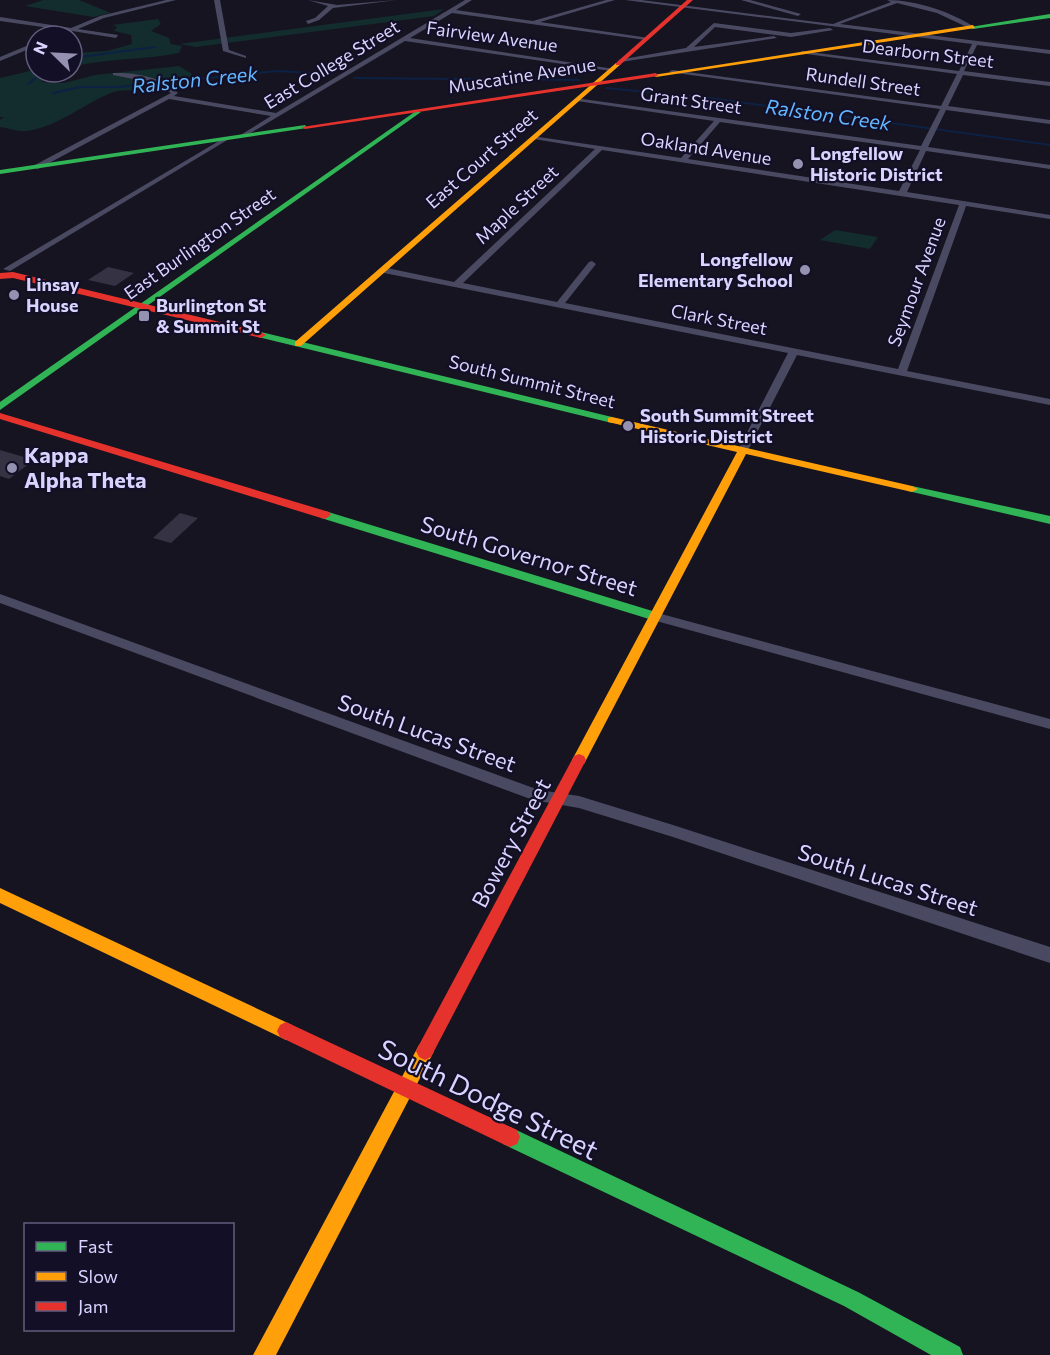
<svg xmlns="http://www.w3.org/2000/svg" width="1050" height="1355" viewBox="0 0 1050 1355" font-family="Commissioner,sans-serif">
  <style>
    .green { fill: #132c2d }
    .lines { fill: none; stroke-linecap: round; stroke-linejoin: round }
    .stream { stroke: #0d2144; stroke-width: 2 }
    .building { fill: #343243 }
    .street { fill: #4a4962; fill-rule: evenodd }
    .fast { fill: #30b455; fill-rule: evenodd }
    .slow { fill: #ff9f0a; fill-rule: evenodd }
    .jam { fill: #e5322d; fill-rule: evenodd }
    .poi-dot { fill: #9591b1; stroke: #130f26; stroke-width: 2 }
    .labels { text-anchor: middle; stroke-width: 4.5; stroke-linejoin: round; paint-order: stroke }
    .far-street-label { font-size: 18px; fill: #d9d4ff; stroke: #130f26 }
    .far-poi-label { font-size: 18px; font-weight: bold; fill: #d9d4ff; stroke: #130f26; text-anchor: start }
    .far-water-label { font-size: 20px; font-style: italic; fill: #62b6ff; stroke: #130f26 }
    .poi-label { font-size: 22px; font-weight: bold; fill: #d9d4ff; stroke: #130f26; text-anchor: start }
    .street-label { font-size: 22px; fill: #d9d4ff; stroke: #130f26 }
    .near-street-label { font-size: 27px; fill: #d9d4ff; stroke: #130f26 }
  </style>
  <rect width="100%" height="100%" fill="#161421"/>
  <g class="green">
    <polygon points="43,0 79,0 111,13 93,17 25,6"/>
    <polygon points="444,9 434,16 196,47 179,44"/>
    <path d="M 158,19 L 161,24 L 151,31 L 169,38 L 171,44 L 182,46 L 179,53 C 143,60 107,58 72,67 L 72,53 L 107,51 L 132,44 L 131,35 L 114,31 L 117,27 L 112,25 Z"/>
    <path d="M 35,61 L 36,72 L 52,72 L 41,82 L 64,83 L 95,75 L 179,66 L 192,74 C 169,106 134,83 111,93 C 82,105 59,126 27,131 C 19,132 8,128 0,127 L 0,120 L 4,117 L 0,117 L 0,78 L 34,70 Z"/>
    <polygon points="835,230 878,237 870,249 820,240"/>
  </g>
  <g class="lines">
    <g class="stream">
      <polyline points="72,58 155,47"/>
      <polyline points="354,78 579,80"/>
      <polyline points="28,84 43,72"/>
      <polyline points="606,88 709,98 1050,145"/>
      <polyline points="53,93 80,87 119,87 277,71 332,74"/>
    </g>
  </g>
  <g class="building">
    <polygon points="108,267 134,273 115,286 88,280"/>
    <polygon points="0,450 34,460 9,479 0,476"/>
    <polygon points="180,513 198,518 171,543 153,538"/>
  </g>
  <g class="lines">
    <g class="street">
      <polygon points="166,0 176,0 104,18 78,29 118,35 116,38 72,31 60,36 52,36 64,30 0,21 0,17 71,28 100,16"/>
      <polygon points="214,0 220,0 229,50 246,56 246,58 223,51"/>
      <polygon points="308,0 337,5 397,0 333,8 319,20 308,24 306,21 315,18 328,6"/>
      <path d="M 465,0 L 472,0 L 456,10 L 533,21 L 606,0 L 615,0 L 540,22 L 649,38 L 646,40 L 452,13 L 410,38 L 614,69 L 611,71 L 405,41 L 244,137 L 239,136 L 271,116 L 169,99 L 38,169 L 31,167 L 171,93 L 154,83 L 113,75 L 113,73 C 133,72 164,77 178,93 L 174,96 L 276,113 Z"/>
      <path d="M 625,0 L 641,0 L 833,24 L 891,2 L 887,0 C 916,0 952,12 976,28 L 971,29 L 937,13 L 897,3 L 840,24 L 1050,50 L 1050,54 L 977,45 L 964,71 L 1050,82 L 1050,86 L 963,75 L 948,106 L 1050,120 L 1050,124 L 946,110 L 928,147 L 1050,165 L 1050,169 L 926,151 L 907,192 L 1050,215 L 1050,219 L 966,206 L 907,371 L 1050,399 L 1050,405 L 797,355 L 747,452 L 742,455 L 737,452 L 788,353 L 379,272 L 378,270 L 382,267 L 454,282 L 595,149 L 534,139 L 532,136 L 681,158 L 714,121 L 577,101 L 575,98 L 921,146 L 940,109 L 669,72 L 672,70 L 941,106 L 957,74 L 799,53 L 802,51 L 959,71 L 972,44 ZM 720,122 L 920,150 L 899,191 L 688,159 ZM 602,150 L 959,205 L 898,369 L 565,303 L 596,264 L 592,261 L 589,262 L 557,302 L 463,283 Z"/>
      <polygon points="741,0 750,0 801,14 798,16"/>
      <polygon points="714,23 791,33 830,28 833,30 791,37 715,27 694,47 774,36 777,38 621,62 618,60 686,48"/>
      <polygon points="36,42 36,46 0,61 0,57"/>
      <polygon points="224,138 229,139 10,271 3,269"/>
      <polygon points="0,594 539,790 579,796 673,825 1050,947 1050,963 673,837 579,808 533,800 0,603"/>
      <polygon points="654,612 1050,719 1050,729 649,619 648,616"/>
    </g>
    <g class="fast">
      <polygon points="1050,14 1050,18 973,29 970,27"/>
      <polygon points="416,111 421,112 0,410 0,402"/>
      <polygon points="305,125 307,128 0,174 0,170"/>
      <polygon points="261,332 612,417 617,420 612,423 258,337 256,335"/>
      <polygon points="912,486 1050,516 1050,524 908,491 908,487"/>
      <polygon points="325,511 659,613 660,616 654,620 649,619 321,518 319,515"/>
      <polygon points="510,1127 858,1292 960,1347 963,1355 931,1355 844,1306 503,1144 500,1137 503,1130"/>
    </g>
    <g class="slow">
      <polygon points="973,25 975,28 656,77 653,75"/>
      <polygon points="616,63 621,64 301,346 295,346 295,342"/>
      <polygon points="612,417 912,486 918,489 912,492 746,454 584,764 574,764 572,760 737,452 608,422 608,418"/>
      <polygon points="0,888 292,1025 295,1031 292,1037 286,1040 280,1037 0,903"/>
      <polygon points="425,1042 431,1045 434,1051 431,1057 276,1355 253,1355 419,1045"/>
    </g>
    <g class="jam">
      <polygon points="687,0 693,0 620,65 616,65 616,63"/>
      <polygon points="656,73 658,76 305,129 302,127"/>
      <polygon points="13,272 261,332 266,335 261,338 13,278 0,279 0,273"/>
      <polygon points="0,413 329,512 331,515 325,519 321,518 0,419"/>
      <polygon points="579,754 584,756 586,760 431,1057 425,1060 419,1057 416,1051 419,1045 574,756"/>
      <polygon points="286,1022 517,1130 520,1137 517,1144 510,1147 503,1144 280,1037 277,1031 280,1025"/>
    </g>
  </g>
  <g class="poi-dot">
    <circle cx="798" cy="164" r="6"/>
    <circle cx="805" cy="270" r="6"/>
    <circle cx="14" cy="295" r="6"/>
    <rect x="138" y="310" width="12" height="12" rx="3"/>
    <circle cx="628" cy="426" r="6"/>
    <circle cx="12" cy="468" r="6"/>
  </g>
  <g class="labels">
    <g class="far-street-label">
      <text transform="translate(492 37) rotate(8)" y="6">Fairview Avenue</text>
      <text transform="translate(928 54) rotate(7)" y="6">Dearborn Street</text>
      <text transform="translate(332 65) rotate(-31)" y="6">East College Street</text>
      <text transform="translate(522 76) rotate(-9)" y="6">Muscatine Avenue</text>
      <text transform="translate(863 82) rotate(8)" y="6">Rundell Street</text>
      <text transform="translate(691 101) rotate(8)" y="6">Grant Street</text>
      <text transform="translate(706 149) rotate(9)" y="6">Oakland Avenue</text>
      <text transform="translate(482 159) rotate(-41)" y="6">East Court Street</text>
      <text transform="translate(517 205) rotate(-43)" y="6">Maple Street</text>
      <text transform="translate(200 244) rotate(-35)" y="6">East Burlington Street</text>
      <text transform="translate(917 282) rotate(-70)" y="6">Seymour Avenue</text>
      <text transform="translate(719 320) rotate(11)" y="6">Clark Street</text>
      <text transform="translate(532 382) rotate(14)" y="6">South Summit Street</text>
    </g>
    <g class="far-poi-label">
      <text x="810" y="160">Longfellow<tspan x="810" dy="21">Historic District</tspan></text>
      <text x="793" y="266" text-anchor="end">Longfellow<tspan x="793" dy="21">Elementary School</tspan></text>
      <text x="26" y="291">Linsay<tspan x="26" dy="21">House</tspan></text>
      <text x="156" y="312">Burlington St<tspan x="156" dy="21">&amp; Summit St</tspan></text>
      <text x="640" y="422">South Summit Street<tspan x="640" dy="21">Historic District</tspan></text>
    </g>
    <g class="far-water-label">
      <text transform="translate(195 80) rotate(-6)" y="7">Ralston Creek</text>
      <text transform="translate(828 115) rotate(8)" y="7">Ralston Creek</text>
    </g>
    <g class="poi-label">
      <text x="24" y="463">Kappa<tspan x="24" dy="25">Alpha Theta</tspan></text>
    </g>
    <g class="street-label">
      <text transform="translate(529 556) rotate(17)" y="8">South Governor Street</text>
      <text transform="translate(427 733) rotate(20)" y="8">South Lucas Street</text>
      <text transform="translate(511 843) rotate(-62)" y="8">Bowery Street</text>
      <text transform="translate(888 880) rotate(18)" y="8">South Lucas Street</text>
    </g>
    <g class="near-street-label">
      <text transform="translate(488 1100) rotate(26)" y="9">South Dodge Street</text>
    </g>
  </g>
  <rect x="24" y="1223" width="210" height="108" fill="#130f26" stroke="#625e7d" stroke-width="1.5"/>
  <rect x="36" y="1242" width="30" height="9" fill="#30b455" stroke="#625e7d" stroke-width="1.5"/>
  <text x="78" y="1253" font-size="18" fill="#d9d4ff">Fast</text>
  <rect x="36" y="1272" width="30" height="9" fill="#ff9f0a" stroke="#625e7d" stroke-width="1.5"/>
  <text x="78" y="1283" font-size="18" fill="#d9d4ff">Slow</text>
  <rect x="36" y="1302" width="30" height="9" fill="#e5322d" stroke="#625e7d" stroke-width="1.5"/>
  <text x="78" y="1313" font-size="18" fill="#d9d4ff">Jam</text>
  <g transform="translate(54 54) rotate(294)"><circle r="28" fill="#130f26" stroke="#625e7d" stroke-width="1.5"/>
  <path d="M0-4.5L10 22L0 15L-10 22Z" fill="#9591b1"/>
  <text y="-9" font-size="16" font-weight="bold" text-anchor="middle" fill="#d9d4ff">N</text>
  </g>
</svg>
